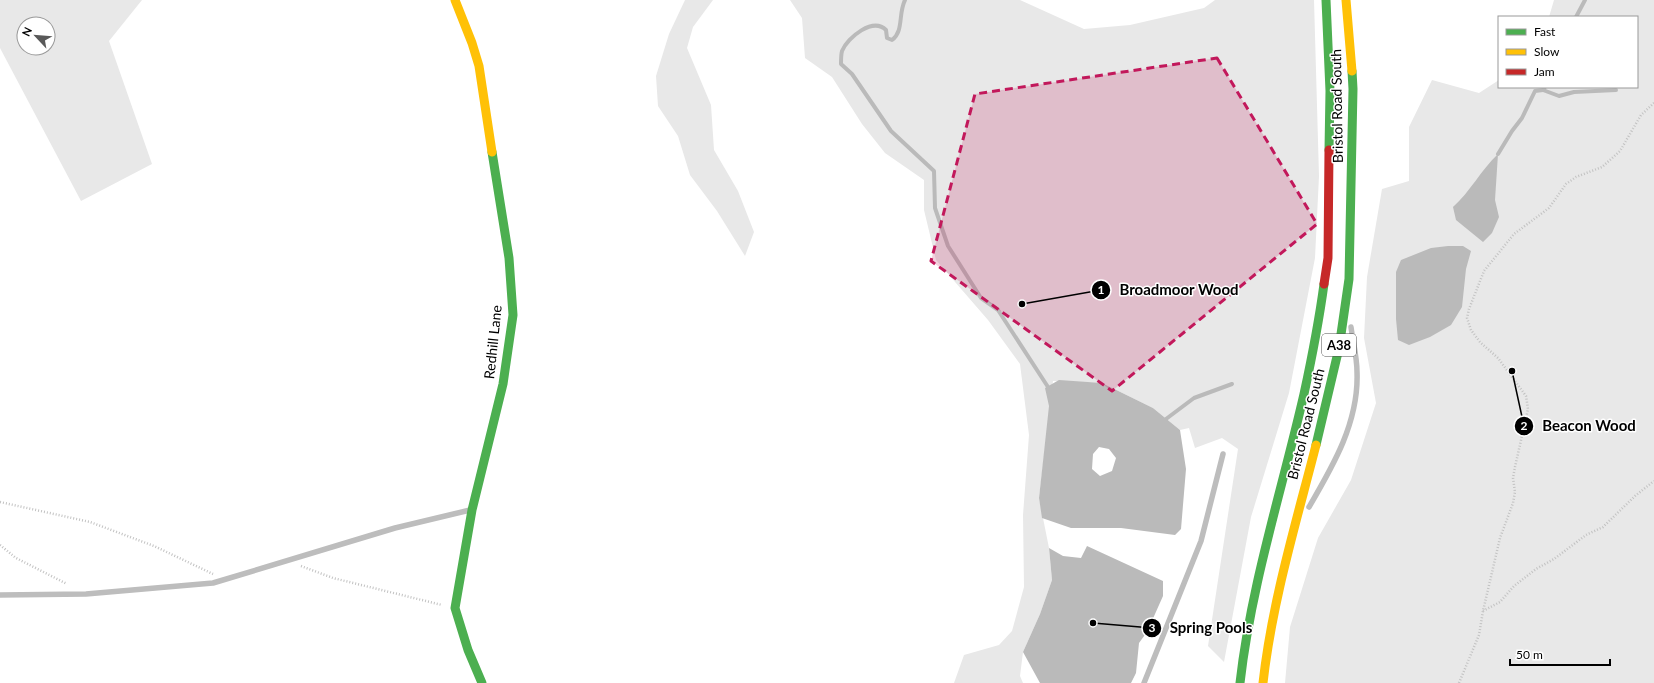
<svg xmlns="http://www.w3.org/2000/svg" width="1654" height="683" viewBox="0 0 1654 683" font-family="Lato,sans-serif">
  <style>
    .green { fill: #e8e8e8; fill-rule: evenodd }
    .water { fill: #bababa; fill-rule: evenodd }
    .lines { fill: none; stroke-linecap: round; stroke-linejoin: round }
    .stream { stroke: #bababa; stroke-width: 4 }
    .path { stroke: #c2c2c2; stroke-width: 2.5; stroke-dasharray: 1 2; stroke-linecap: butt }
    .lane { stroke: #bdbdbd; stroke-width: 5.5 }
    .fast { stroke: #4caf50; stroke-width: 9 }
    .slow { stroke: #ffc107; stroke-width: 9 }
    .jam { stroke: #c62828; stroke-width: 9 }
    .marked { fill: #c2185b; fill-opacity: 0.2; stroke: #c2185b; stroke-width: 3; stroke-dasharray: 8 5; stroke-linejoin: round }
    .labels { text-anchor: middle; stroke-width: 3; stroke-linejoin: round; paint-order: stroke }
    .shield { fill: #fff; stroke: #4c4c4c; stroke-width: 1 }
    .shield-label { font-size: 13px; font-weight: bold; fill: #000 }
    .street-label { font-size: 14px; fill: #000; stroke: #fff }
    .leader { fill: none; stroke: #000; stroke-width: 1.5 }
    .callout-dot { fill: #000; stroke: #fff; stroke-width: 1.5 }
    .mark-label { font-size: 12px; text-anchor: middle; font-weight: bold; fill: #fff }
    .callout-label { font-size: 15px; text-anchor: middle; font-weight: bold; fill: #000; stroke: #fff; stroke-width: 3; stroke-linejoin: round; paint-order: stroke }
  </style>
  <rect width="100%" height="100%" fill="#fff"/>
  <g class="green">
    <path d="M 0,0 L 142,0 L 109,41 L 152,164 L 81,201 L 0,48 ZM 24,24 L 48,24 L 48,48 L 24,48 Z"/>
    <polygon points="685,0 713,0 693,27 687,48 711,105 714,150 738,191 754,232 745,256 717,211 690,175 678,136 658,106 656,76 669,34"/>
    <polygon points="790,0 1020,0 1084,29 1130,25 1204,8 1215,0 1314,0 1319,176 1315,258 1289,393 1251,517 1224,662 1208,646 1238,449 1222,438 1195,448 1189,428 1180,430 1153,408 1102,383 1053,381 1039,498 1049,548 1052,580 1040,614 1023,652 1020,676 1023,683 954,683 964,655 999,645 1012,631 1024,587 1023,515 1029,435 1020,364 988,320 936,260 924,210 924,180 885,153 862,124 832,77 805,58 802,18"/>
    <polygon points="1554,0 1654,0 1654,683 1285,683 1290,627 1318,538 1351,480 1376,403 1364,338 1367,277 1382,189 1409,181 1409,127 1432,80 1479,93 1499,80 1499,87 1637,87 1637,17 1549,17"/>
  </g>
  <g class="water">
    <path d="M 1498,154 L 1495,200 L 1499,217 L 1492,233 L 1483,242 L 1456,220 L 1453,207 C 1470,192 1481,170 1498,154 Z"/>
    <polygon points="1448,246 1463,246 1471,251 1466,269 1462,307 1451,325 1430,337 1409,345 1398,340 1396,319 1396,272 1401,260 1431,248"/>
    <path d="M 1059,380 L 1102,383 L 1153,408 L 1180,430 L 1186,469 L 1181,529 L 1175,535 L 1121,528 L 1071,528 L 1042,518 L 1039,498 L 1049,406 L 1045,388 ZM 1099,447 L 1109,449 L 1116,458 L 1112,471 L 1100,476 L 1092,469 L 1093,454 Z"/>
    <polygon points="1087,546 1163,581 1163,596 1147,632 1139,643 1136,673 1131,683 1040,683 1023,652 1040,614 1052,580 1049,548 1063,556 1081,558"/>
  </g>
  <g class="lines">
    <g class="stream">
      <path d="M 905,0 C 898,14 904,31 892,40 L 887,38 L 886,30 C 873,17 848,37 842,51 C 841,55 841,60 841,64 L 852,74 L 891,131 L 934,171 L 935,208 L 948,246 L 981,298 L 998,310 L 1048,387"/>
      <polyline points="1576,17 1585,0"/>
      <polyline points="1543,90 1559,96 1574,92 1616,90"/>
      <polyline points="1498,154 1512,131 1522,118 1535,91 1543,90 1545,87"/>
      <polyline points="1166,419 1194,398 1232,384"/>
    </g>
    <g class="path">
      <polyline points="0,502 90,522 154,546 213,574"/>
      <polyline points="0,545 16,558 67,584"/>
      <polyline points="301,566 333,578 442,605"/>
      <polyline points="1483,611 1500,602 1514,586 1536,569 1554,559 1586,535 1603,527 1635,496 1654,481"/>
      <polyline points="1459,683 1479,635 1483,611 1500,538 1513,503 1515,492 1513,478 1515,467 1528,409 1526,396 1498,358 1480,342 1471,330 1467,318 1469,309 1484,271 1514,234 1549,208 1566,184 1576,177 1602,167 1620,151 1641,115 1654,103"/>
    </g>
    <g class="lane">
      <path d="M 1309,507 C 1333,466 1359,422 1357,372 C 1357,357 1353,342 1351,327"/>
      <polyline points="0,595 86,594 213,583 395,528 470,510"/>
      <polyline points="1144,683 1201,541 1223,454"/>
    </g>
    <g class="fast">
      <polyline points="1326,0 1330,91 1329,150"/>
      <polyline points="1316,445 1339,348 1349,279 1353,89 1352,71"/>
      <polyline points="482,683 468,650 455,608 472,510 503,384 513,315 509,258 492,152"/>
      <path d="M 1240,683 C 1251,585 1282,490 1304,394 C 1312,357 1319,321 1324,284"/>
    </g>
    <g class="slow">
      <polyline points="455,0 472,43 479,66 492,152"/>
      <polyline points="1346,0 1352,71"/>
      <path d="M 1263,683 C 1272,602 1296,523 1316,445"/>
    </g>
    <polyline class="jam" points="1324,284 1328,258 1329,150"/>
  </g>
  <path class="marked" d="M 1217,58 L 1317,224 L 1112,391 L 931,261 L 975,94 Z"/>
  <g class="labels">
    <rect class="shield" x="1322" y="334" width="34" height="22" rx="3"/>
    <g class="shield-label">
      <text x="1339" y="350">A38</text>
    </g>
    <g class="street-label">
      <text transform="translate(1337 106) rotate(-91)" y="5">Bristol Road South</text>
      <text transform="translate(493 342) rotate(-84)" y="5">Redhill Lane</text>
      <text transform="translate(1306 424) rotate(-76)" y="5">Bristol Road South</text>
    </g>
  </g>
  <path class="leader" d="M1022 304L1101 290M1512 371L1524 426M1093 623L1152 628"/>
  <g class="callout-dot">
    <circle cx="1022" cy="304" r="4"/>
    <circle cx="1512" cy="371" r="4"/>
    <circle cx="1093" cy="623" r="4"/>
    <circle cx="1101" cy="290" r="10"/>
    <circle cx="1524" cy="426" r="10"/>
    <circle cx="1152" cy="628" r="10"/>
  </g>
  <g class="mark-label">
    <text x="1101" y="294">1</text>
    <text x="1524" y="430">2</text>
    <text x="1152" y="632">3</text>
  </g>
  <g class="callout-label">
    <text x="1179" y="295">Broadmoor Wood</text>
    <text x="1589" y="431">Beacon Wood</text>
    <text x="1211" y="633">Spring Pools</text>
  </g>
  <rect x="1498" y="16" width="140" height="72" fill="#ffffff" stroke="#999999"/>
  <rect x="1506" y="29" width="20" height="6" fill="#4caf50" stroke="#999999"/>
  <text x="1534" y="36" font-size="12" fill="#000000">Fast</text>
  <rect x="1506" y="49" width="20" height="6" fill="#ffc107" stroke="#999999"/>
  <text x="1534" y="56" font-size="12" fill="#000000">Slow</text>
  <rect x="1506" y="69" width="20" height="6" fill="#c62828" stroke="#999999"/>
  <text x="1534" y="76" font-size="12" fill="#000000">Jam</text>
  <g transform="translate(36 36) rotate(296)"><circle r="19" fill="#ffffff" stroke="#999999"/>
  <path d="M0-3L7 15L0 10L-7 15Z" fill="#595959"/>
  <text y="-6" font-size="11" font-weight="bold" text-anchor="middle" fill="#000000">N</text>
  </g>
  <path d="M1510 659v6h100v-6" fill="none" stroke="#000000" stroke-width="2"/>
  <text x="1516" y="659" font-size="12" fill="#000000" stroke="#ffffff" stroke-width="3" paint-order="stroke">50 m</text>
</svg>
